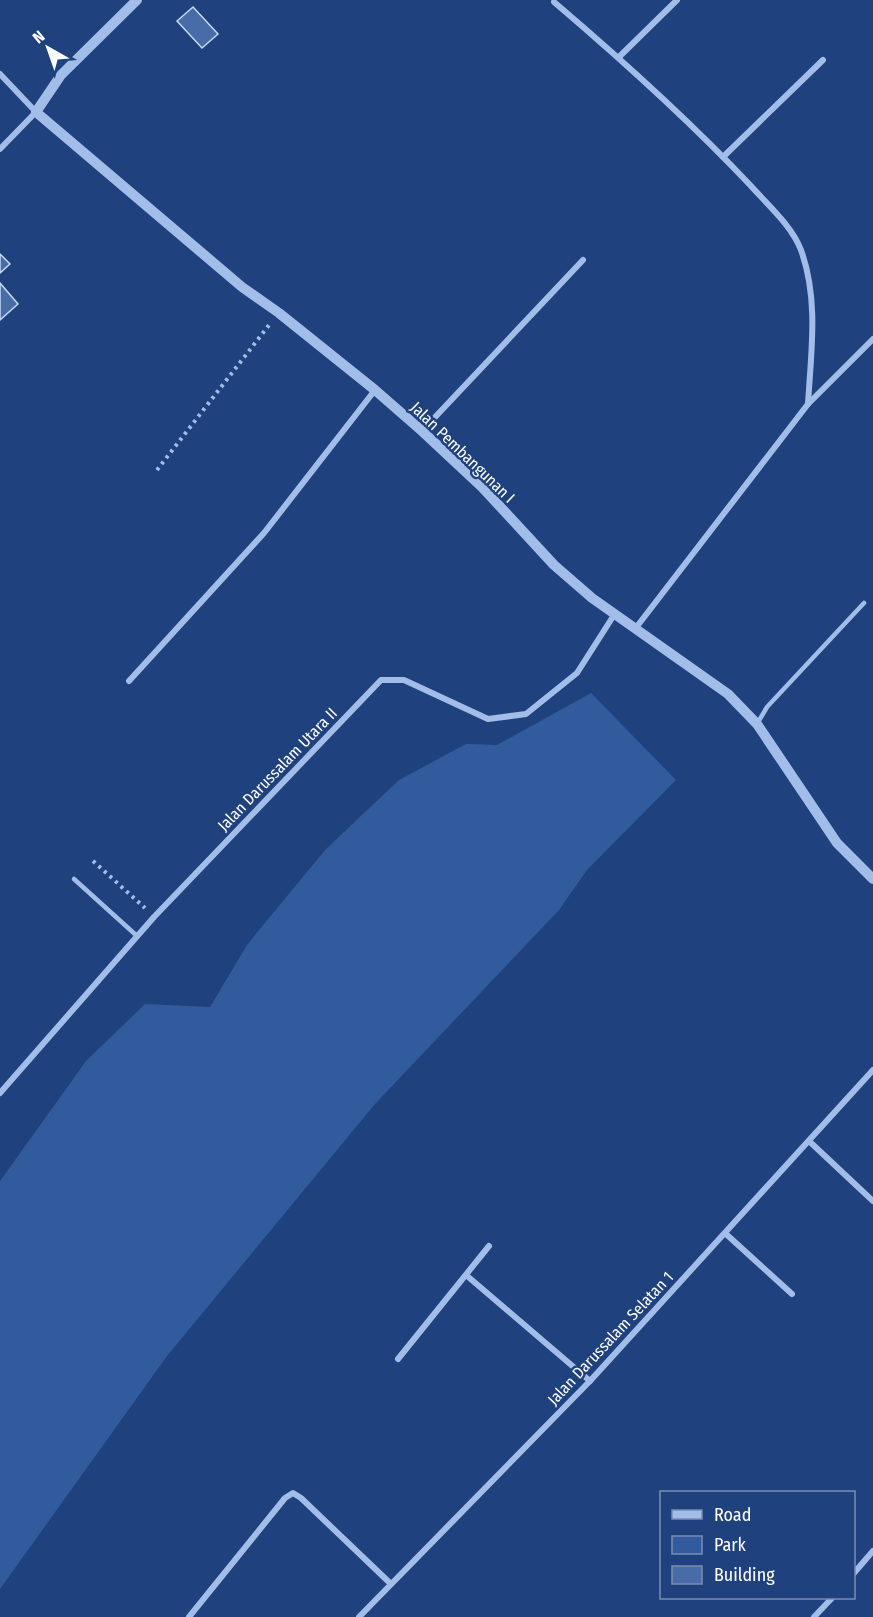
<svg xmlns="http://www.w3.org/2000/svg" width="873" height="1617" viewBox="0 0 873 1617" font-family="'Fira Sans Condensed',sans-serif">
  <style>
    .green { fill: #315b9c }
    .building { fill: #476ca7; stroke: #c5d8f6; stroke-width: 1.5 }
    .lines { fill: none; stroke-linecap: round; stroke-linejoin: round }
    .path { stroke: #a2bde8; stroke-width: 4; stroke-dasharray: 3 4.5; stroke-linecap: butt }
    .service { stroke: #a2bde8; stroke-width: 4.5 }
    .minor { stroke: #a2bde8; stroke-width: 6 }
    .tertiary { stroke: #a2bde8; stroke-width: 10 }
    .labels { text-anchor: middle; stroke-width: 5; stroke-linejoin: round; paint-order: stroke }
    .street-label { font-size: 16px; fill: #fff; stroke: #1f427e }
  </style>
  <rect width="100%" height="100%" fill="#1f427e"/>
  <polygon class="green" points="591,693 676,780 587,870 559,910 375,1104 167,1356 0,1589 0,1181 86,1061 145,1004 210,1007 247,945 264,924 326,849 399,780 466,744 497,745"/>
  <g class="building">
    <polygon points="193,7 218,34 202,48 177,21"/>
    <polygon points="0,254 10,264 0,273"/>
    <polygon points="0,283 18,304 0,320"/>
  </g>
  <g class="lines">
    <g class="path">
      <polyline points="157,470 269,325"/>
      <polyline points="93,861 145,908"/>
    </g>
    <g class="service">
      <polyline points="757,724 767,707 864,603"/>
      <polyline points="74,879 137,936"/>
    </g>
    <g class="minor">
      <path d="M 554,2 C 622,60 689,120 751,186 C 768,205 792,226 801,250 C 819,300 811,352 808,404"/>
      <polyline points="619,57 677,0"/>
      <polyline points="0,74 36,112 0,149"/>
      <polyline points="723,157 823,60"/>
      <polyline points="422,431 583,260"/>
      <polyline points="635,629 808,404 873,339"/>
      <polyline points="129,681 264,533 375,390"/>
      <polyline points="0,1093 154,917 381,680 404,680 488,719 526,714 577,673 614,615"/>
      <polyline points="809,1141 873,1201"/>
      <polyline points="726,1234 792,1294"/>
      <polyline points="466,1275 590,1381"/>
      <polyline points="398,1359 489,1246"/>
      <polyline points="854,1573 873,1551"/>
      <polyline points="189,1617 285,1498 293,1493 301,1498 391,1584"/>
      <polyline points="359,1617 590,1381 873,1070"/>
      <polyline points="814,1617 832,1598"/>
    </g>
    <polyline class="tertiary" points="137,0 61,75 36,112 242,287 279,313 375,390 422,431 482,487 554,565 592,598 728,694 757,724 837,843 873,879"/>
  </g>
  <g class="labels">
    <g class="street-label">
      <text transform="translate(463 452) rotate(44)" y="6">Jalan Pembangunan I</text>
      <text transform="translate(277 769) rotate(-46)" y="6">Jalan Darussalam Utara II</text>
      <text transform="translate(610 1338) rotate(-47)" y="6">Jalan Darussalam Selatan 1</text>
    </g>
  </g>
  <rect x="660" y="1491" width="195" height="108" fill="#1f427e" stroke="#798eb2" stroke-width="1.5"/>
  <rect x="672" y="1510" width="30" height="9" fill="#a2bde8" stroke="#798eb2" stroke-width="1.5"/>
  <text x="714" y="1521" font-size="18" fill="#ffffff">Road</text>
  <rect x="672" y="1536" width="30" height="18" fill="#315b9c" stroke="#798eb2" stroke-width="1.5"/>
  <text x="714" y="1551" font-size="18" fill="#ffffff">Park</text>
  <rect x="672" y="1566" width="30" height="18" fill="#476ca7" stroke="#798eb2" stroke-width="1.5"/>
  <text x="714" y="1581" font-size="18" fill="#ffffff">Building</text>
  <g transform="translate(48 48) rotate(320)" stroke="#1f427e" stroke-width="4.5" paint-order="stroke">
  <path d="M0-4.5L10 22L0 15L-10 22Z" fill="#ffffff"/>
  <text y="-9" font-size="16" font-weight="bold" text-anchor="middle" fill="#ffffff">N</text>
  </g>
</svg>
